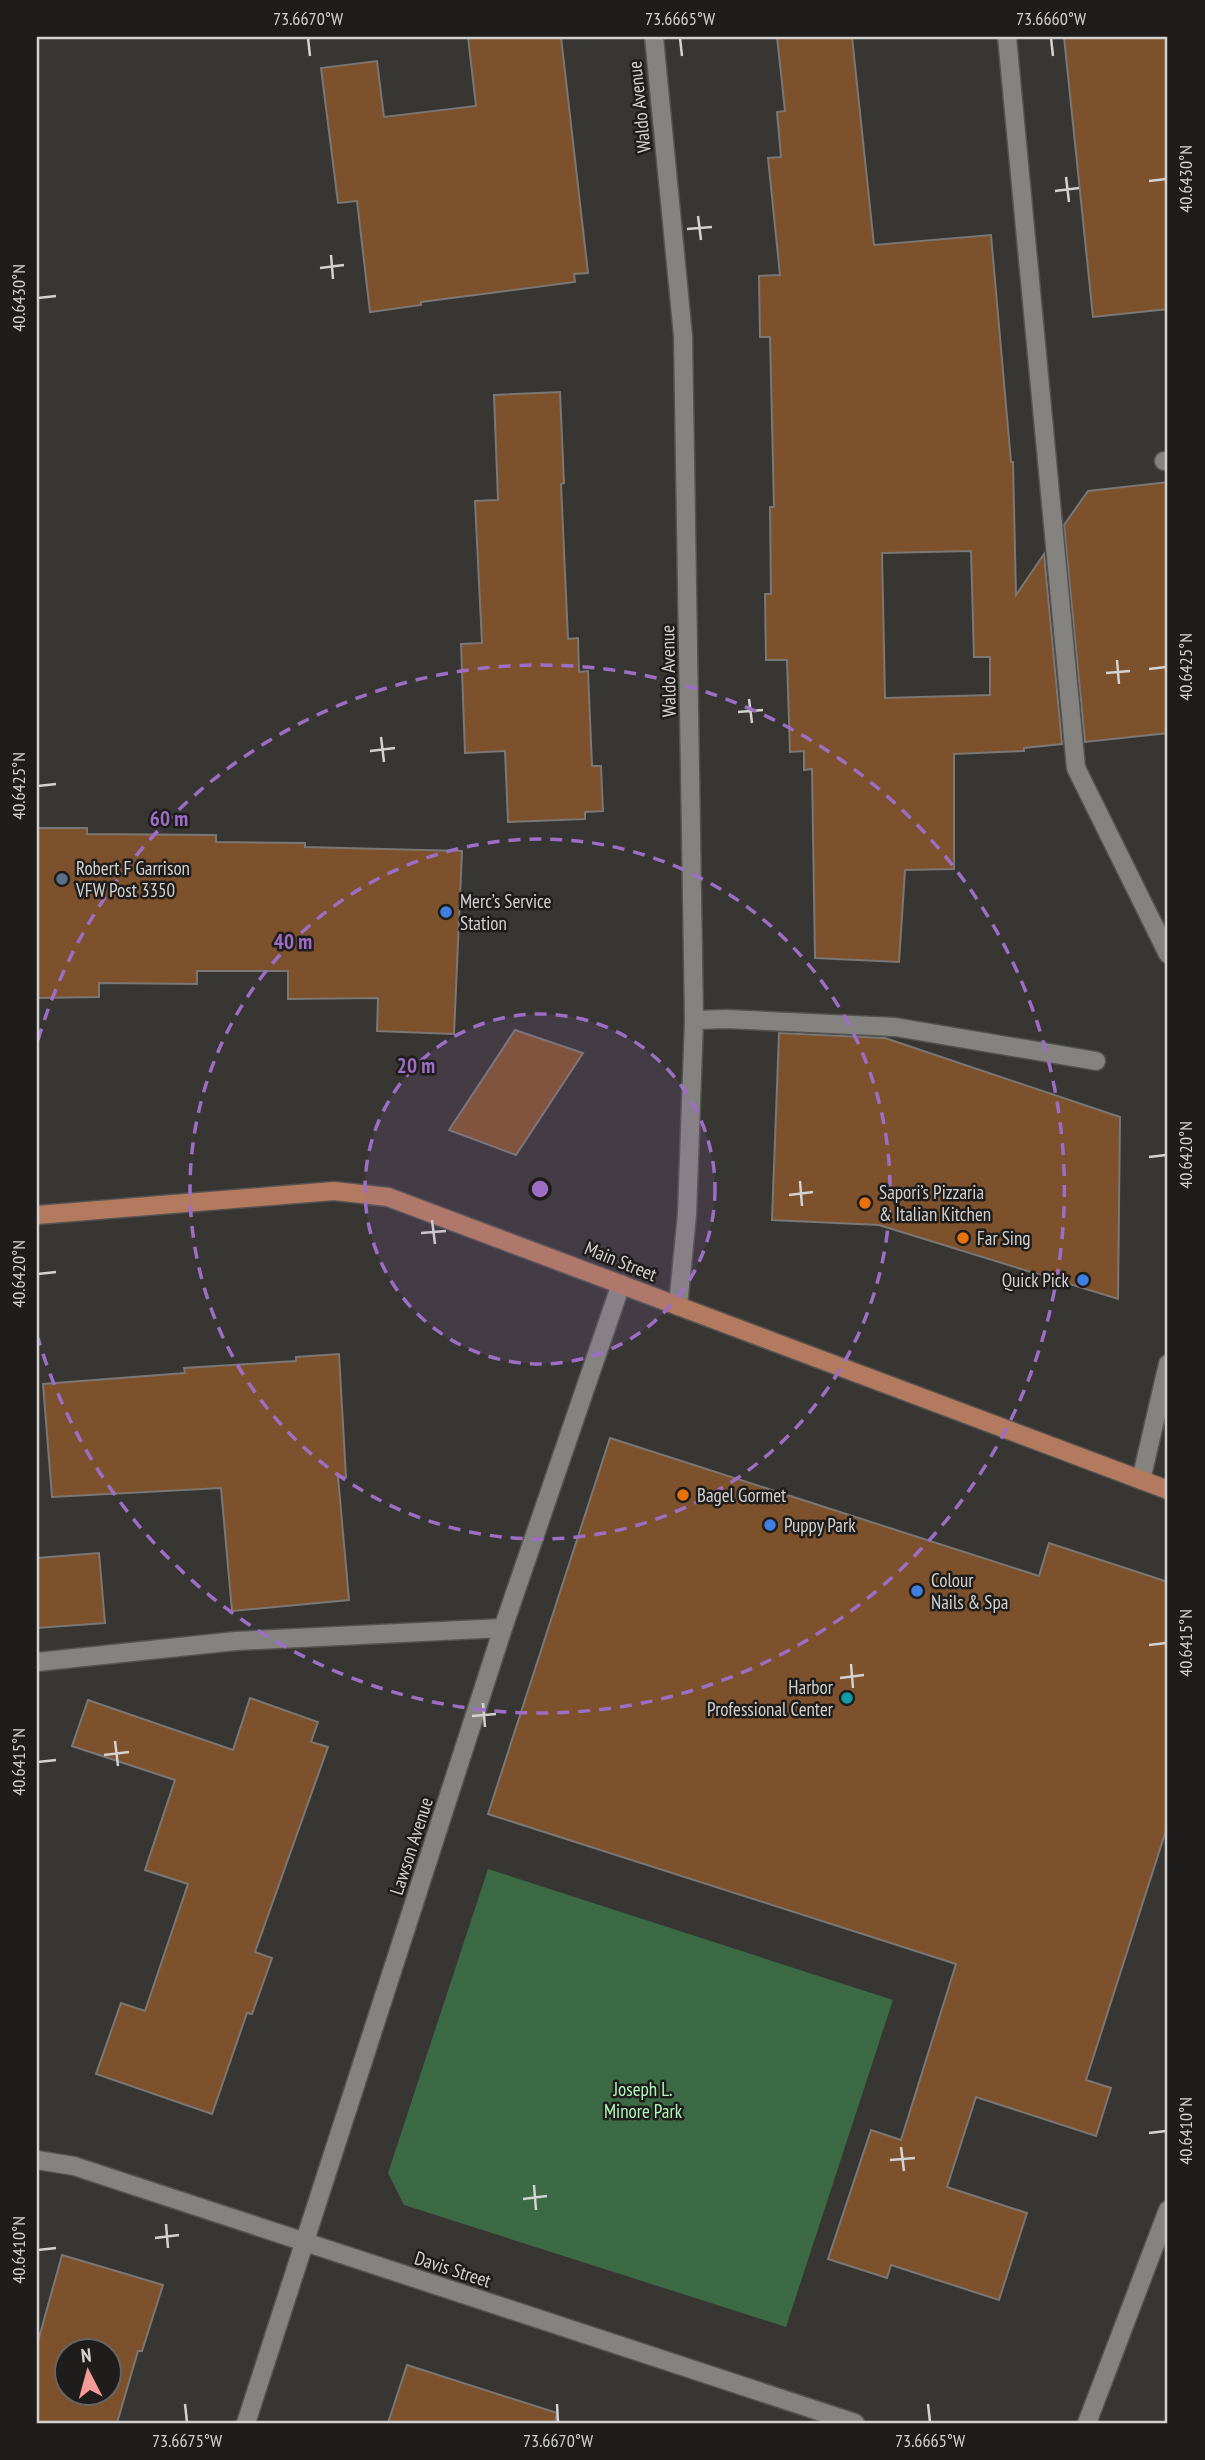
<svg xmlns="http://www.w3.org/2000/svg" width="1205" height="2460" viewBox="0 0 1205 2460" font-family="'PT Sans Narrow',sans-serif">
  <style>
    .green { fill: #3c6a45 }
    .building { fill: #7d512c; stroke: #7b7775; stroke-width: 2; fill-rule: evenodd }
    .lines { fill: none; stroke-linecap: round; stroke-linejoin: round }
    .minor-casing { stroke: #545351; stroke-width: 21 }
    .major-casing { stroke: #545351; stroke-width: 21 }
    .minor { stroke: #84837f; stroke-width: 18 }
    .major { stroke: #b37a5f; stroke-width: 18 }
    .ticks { fill: none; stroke: #d2d2d0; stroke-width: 2.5 }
    .ring { fill: none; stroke: #9e6ec6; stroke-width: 3.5; stroke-dasharray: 12 9 }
    .service-dot { fill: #5c6f8a; stroke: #1e1d1c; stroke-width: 2.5 }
    .shop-dot { fill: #3f7fe0; stroke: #1e1d1c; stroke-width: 2.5 }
    .food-dot { fill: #e8710a; stroke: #1e1d1c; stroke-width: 2.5 }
    .culture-dot { fill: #0f9aa8; stroke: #1e1d1c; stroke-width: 2.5 }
    .labels { text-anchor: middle; stroke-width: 5; stroke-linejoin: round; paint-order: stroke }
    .street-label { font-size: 19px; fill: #d2d2d0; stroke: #1e1d1c }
    .poi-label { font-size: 19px; fill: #d2d2d0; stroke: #1e1d1c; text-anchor: start }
    .park-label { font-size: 19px; fill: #aff8bb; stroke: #1e1d1c }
    .centre { fill: #9e6ec6; stroke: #1e1d1c; stroke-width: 3.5 }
    .ring-label { font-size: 21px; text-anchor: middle; font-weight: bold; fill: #9e6ec6; stroke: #1e1d1c; stroke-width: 5; stroke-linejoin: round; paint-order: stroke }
    .neatline { fill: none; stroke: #d2d2d0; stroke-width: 2.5 }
    .ticks-label { font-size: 18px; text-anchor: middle; fill: #d2d2d0 }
  </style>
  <rect width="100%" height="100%" fill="#373633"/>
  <polygon class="green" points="488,1869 893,2000 786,2327 404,2205 388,2173"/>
  <g class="building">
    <polygon points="468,37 561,37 588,273 574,274 575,282 421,302 421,305 370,312 357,201 338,203 321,68 377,61 384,117 476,106"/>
    <path d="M 777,37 L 852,37 L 874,245 L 991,235 L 1011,462 L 1013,462 L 1016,595 L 1044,554 L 1062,744 L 1024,748 L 1024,751 L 954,754 L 954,869 L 905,870 L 899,962 L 815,958 L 812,769 L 804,770 L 804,751 L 790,752 L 787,660 L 766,660 L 765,594 L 771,594 L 770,507 L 774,507 L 770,337 L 760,337 L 759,276 L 780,275 L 768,158 L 781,157 L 777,112 L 785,111 ZM 971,551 L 974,657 L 990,657 L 990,695 L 885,698 L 882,553 Z"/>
    <polygon points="1064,37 1168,37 1168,309 1093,317"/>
    <polygon points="560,392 564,483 561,484 568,639 578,638 579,672 588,671 592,766 601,766 603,811 585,812 585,819 508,822 505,751 465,753 461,644 482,643 475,501 498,500 494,395"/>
    <polygon points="1168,482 1168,733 1085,742 1064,525 1088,491"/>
    <polygon points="37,828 87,828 87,834 216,835 216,842 305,843 305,847 462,851 454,1034 377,1031 378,998 288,999 288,971 197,971 197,984 99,983 99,997 37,998"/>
    <polygon points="515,1030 583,1053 516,1155 449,1130"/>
    <polygon points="779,1033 885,1038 1120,1117 1118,1299 879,1225 772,1220"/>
    <polygon points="339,1354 346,1477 338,1477 349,1600 232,1611 221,1488 52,1497 43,1384 185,1373 184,1368 296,1361 296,1357"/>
    <polygon points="610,1438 1039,1576 1049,1543 1168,1582 1168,1824 1086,2080 1111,2088 1096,2136 976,2097 947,2187 1027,2213 999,2300 891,2265 887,2278 828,2259 871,2130 901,2140 956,1964 488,1814"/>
    <polygon points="99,1553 105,1623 37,1628 37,1558"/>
    <polygon points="250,1698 318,1722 311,1742 328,1747 255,1952 272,1958 252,2014 247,2013 212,2114 96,2074 121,2003 145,2011 188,1884 145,1870 175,1780 72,1746 88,1700 233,1750"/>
    <path d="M 62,2255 L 163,2285 L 142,2351 L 138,2351 L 117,2423 L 37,2423 L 37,2345 ZM 66,2351 L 108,2351 L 108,2393 L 66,2393 Z"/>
    <polygon points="407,2365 557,2413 555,2423 388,2423"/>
  </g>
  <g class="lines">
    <g class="minor-casing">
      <g id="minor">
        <polyline points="654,37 683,336 694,1020 687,1214 678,1306"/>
        <polyline points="1007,37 1076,768 1168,954"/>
        <polyline points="1164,461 1168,461"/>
        <polyline points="694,1020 727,1019 895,1027 1096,1061"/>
        <polyline points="1141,1480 1168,1364"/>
        <polyline points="37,1662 236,1641 503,1628"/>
        <polyline points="37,2160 74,2166 855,2423"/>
        <polyline points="246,2423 503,1628 621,1284"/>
        <polyline points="1087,2423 1168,2210"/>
      </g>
    </g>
    <g class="major-casing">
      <polyline id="major" points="37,1215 334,1191 388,1197 1168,1490"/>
    </g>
    <use href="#minor" class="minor"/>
    <use href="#major" class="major"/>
  </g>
  <path class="ticks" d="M 308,38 L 310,56M 680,38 L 682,56M 1051,38 L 1053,56M 1066,177 L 1069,202M 1149,181 L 1166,179M 1055,191 L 1079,188M 698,216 L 701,240M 687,229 L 712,227M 331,255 L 333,279M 320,268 L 344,265M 38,298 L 56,296M 1117,660 L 1119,684M 1149,669 L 1166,667M 1106,673 L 1130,671M 749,699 L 752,723M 738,712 L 763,710M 381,737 L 384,762M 370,751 L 395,748M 38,786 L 56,784M 1149,1157 L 1166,1155M 800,1181 L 802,1206M 789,1195 L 813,1192M 432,1220 L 435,1244M 421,1233 L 446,1231M 38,1274 L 56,1272M 1149,1645 L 1166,1643M 851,1664 L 853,1688M 840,1678 L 864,1675M 483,1703 L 485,1727M 472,1716 L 496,1714M 115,1741 L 118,1766M 104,1755 L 129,1752M 38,1762 L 56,1760M 1149,2133 L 1166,2131M 901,2147 L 904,2171M 890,2160 L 915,2158M 534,2185 L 536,2210M 523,2199 L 547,2196M 166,2224 L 168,2248M 155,2238 L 179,2235M 38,2250 L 56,2248M 185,2404 L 187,2422M 557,2404 L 558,2422M 928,2404 L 930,2422"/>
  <circle cx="540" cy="1189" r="175" fill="#9e6ec6" fill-opacity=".12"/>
  <g class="ring">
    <circle cx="540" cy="1189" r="175"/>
    <circle cx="540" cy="1189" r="350"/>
    <path d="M38 1040A524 524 0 1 1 38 1338"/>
  </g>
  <circle class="service-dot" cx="62" cy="879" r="7"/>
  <g class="shop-dot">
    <circle cx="446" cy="912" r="7"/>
    <circle cx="1083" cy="1280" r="7"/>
    <circle cx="770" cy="1525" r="7"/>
    <circle cx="917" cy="1591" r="7"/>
  </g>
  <g class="food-dot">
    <circle cx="865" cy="1203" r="7"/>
    <circle cx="963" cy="1238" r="7"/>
    <circle cx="683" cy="1495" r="7"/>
  </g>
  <circle class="culture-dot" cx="847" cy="1698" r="7"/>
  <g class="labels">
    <g class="street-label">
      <text transform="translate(639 107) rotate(-96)" y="7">Waldo Avenue</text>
      <text transform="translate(668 671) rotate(-91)" y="7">Waldo Avenue</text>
      <text transform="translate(621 1261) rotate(22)" y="7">Main Street</text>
      <text transform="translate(411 1846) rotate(-72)" y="7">Lawson Avenue</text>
      <text transform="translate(453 2269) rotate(18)" y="7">Davis Street</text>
    </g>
    <g class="poi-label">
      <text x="76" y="875">Robert F Garrison<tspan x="76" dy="22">VFW Post 3350</tspan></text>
      <text x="460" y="908">Merc’s Service<tspan x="460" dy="22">Station</tspan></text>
      <text x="879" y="1199">Sapori’s Pizzaria<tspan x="879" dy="22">&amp; Italian Kitchen</tspan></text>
      <text x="977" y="1245">Far Sing</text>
      <text x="1069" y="1287" text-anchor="end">Quick Pick</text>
      <text x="697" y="1502">Bagel Gormet</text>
      <text x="784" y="1532">Puppy Park</text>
      <text x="931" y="1587">Colour<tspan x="931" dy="22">Nails &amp; Spa</tspan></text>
      <text x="833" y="1694" text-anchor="end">Harbor<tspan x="833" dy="22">Professional Center</tspan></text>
    </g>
    <g class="park-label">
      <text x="643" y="2096">Joseph L.<tspan x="643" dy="22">Minore Park</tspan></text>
    </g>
  </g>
  <circle cx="540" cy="1189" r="10" class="centre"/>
  <g class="ring-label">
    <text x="169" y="826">60 m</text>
    <text x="293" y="949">40 m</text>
    <text x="416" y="1073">20 m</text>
  </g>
  <rect width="1205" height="2460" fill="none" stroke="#1e1d1c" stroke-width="77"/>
  <g transform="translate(88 2372) rotate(354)"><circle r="33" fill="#1e1d1c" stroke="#666564" stroke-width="2"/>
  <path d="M0-5L12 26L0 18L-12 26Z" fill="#f59b98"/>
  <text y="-10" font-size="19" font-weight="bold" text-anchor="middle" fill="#d2d2d0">N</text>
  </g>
  <rect x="38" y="38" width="1128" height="2384" class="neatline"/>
  <g class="ticks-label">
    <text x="308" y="25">73.6670°W</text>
    <text x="680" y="25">73.6665°W</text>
    <text x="1051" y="25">73.6660°W</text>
    <text transform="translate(1186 179) rotate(-90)" y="6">40.6430°N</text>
    <text transform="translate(19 298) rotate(-90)" y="6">40.6430°N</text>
    <text transform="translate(1186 667) rotate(-90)" y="6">40.6425°N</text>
    <text transform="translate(19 786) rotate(-90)" y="6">40.6425°N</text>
    <text transform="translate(1186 1155) rotate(-90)" y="6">40.6420°N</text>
    <text transform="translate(19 1274) rotate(-90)" y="6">40.6420°N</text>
    <text transform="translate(1186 1643) rotate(-90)" y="6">40.6415°N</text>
    <text transform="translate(19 1762) rotate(-90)" y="6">40.6415°N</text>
    <text transform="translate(1186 2131) rotate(-90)" y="6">40.6410°N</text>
    <text transform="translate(19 2250) rotate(-90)" y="6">40.6410°N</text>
    <text x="187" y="2447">73.6675°W</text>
    <text x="558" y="2447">73.6670°W</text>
    <text x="930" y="2447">73.6665°W</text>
  </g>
</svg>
